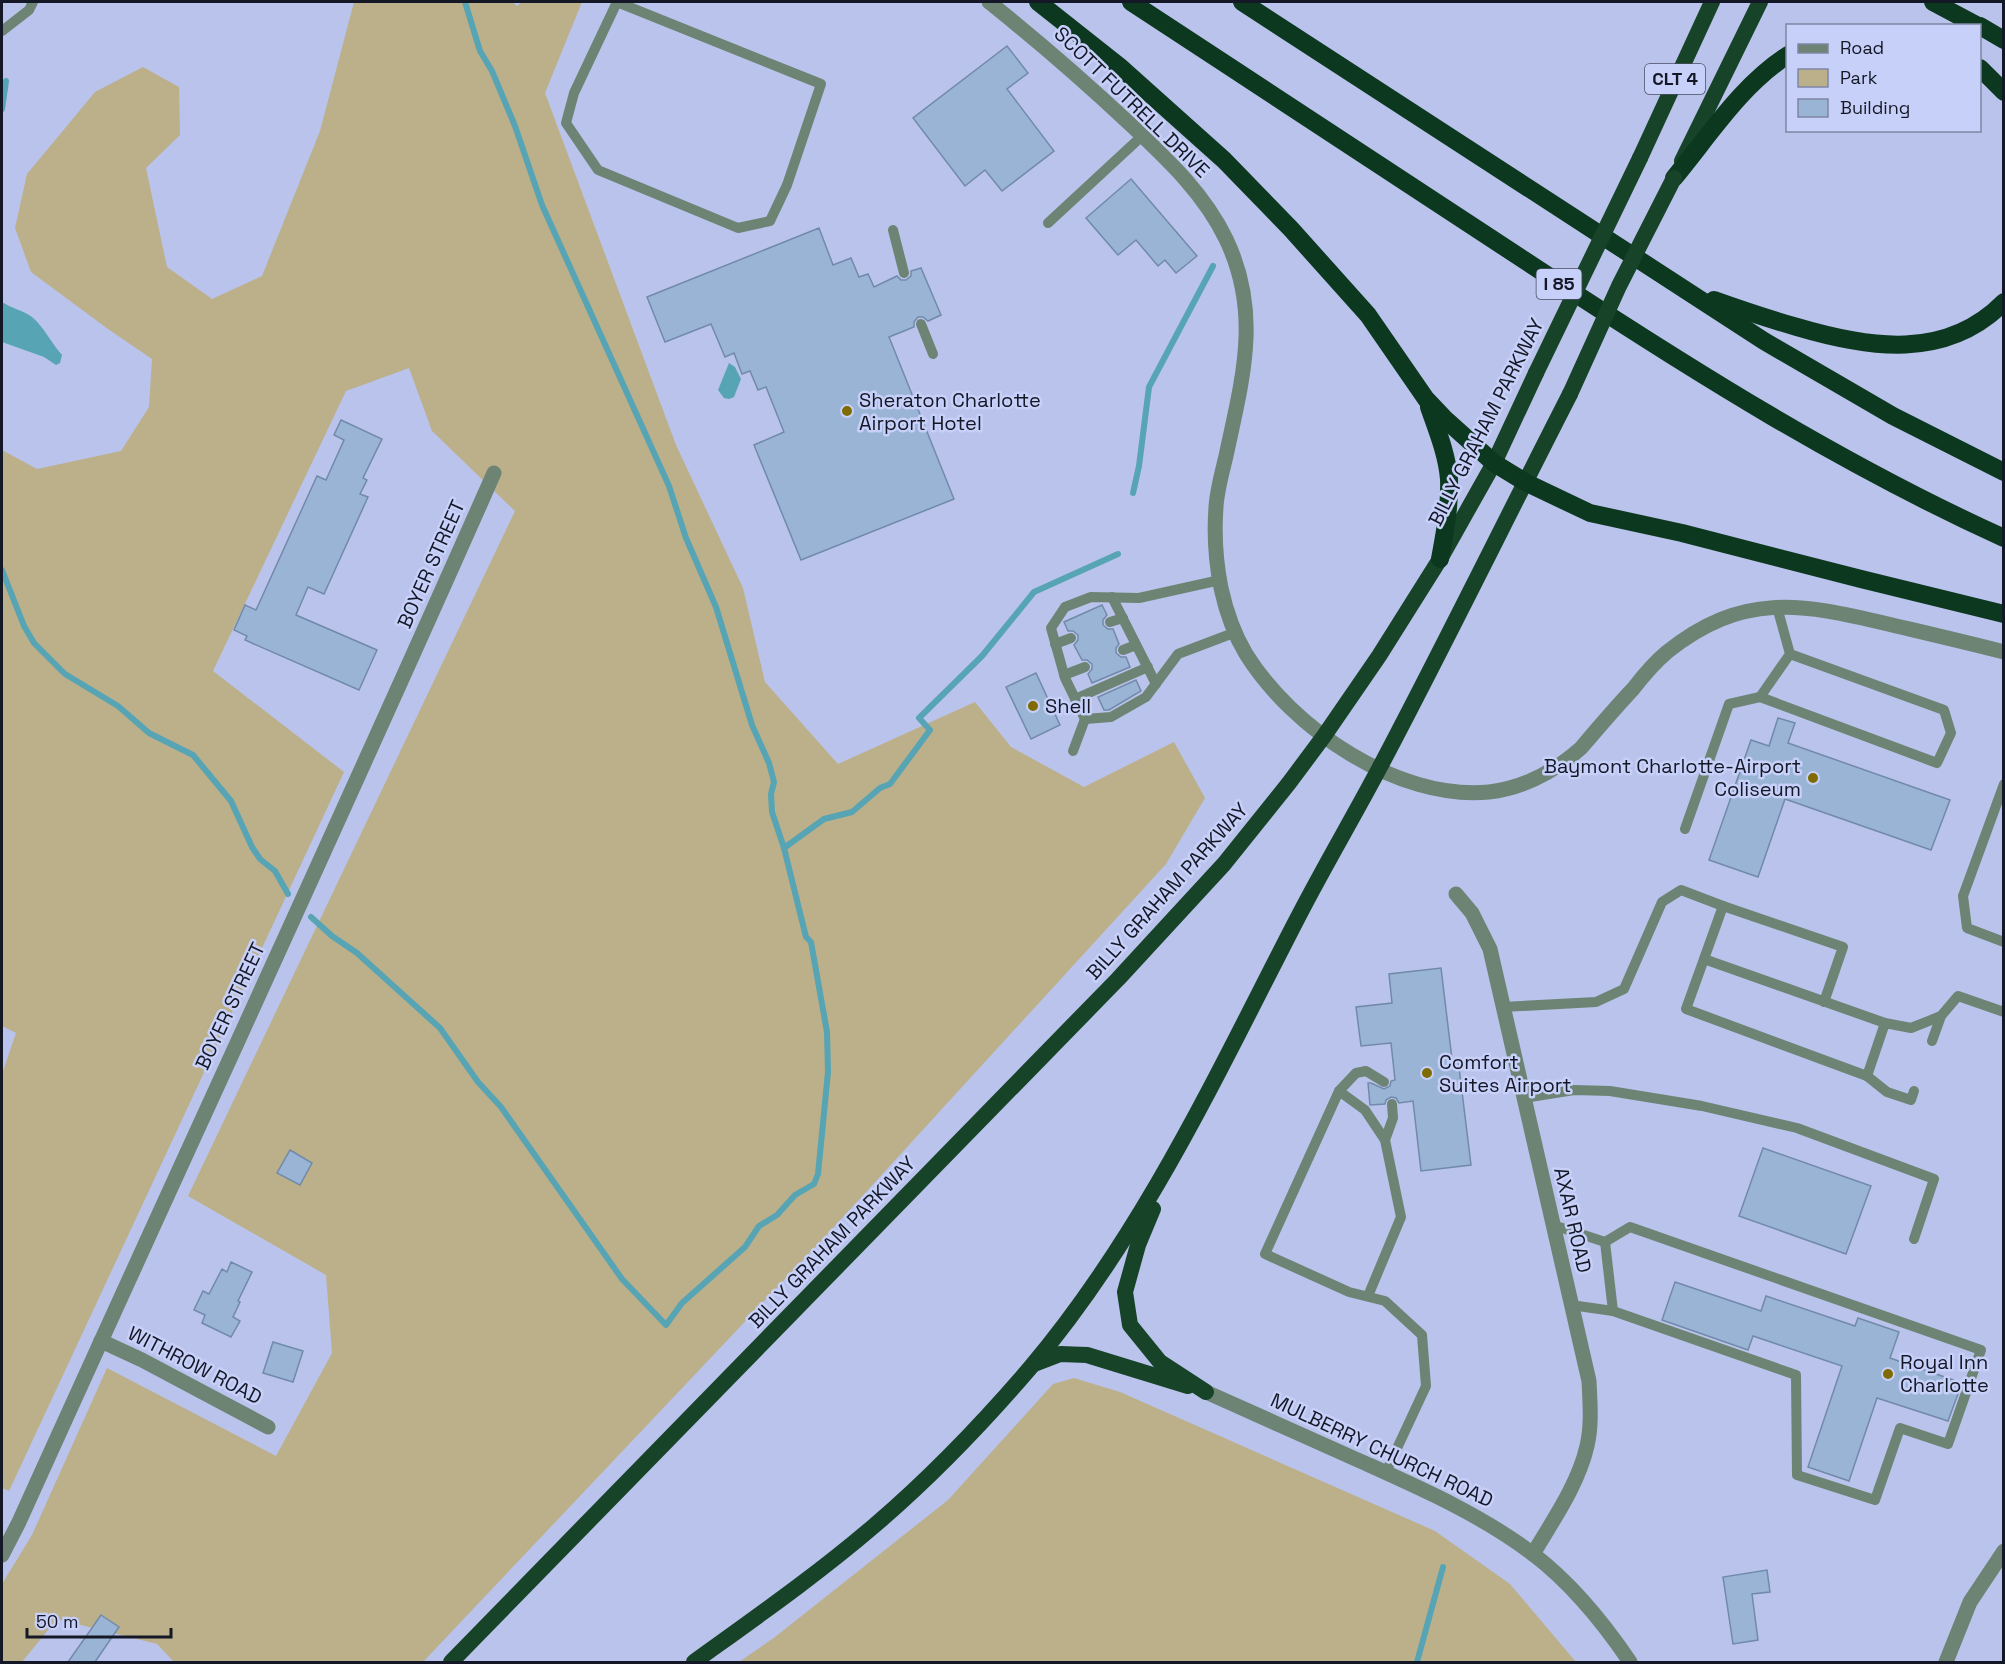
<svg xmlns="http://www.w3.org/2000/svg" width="2005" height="1664" viewBox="0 0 2005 1664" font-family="'Space Grotesk',sans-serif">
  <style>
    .green { fill: #bbb08a }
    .water { fill: #57a4b5 }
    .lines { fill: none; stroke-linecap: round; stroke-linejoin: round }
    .stream { stroke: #57a4b5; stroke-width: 6 }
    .building { fill: #9ab4d5; stroke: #718aaa; stroke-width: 1.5 }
    .service { stroke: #6d8474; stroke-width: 10 }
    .minor { stroke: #6d8474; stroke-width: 15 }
    .tertiary { stroke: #6d8474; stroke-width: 15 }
    .trunk { stroke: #174329; stroke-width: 16 }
    .motorway { stroke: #0d3820; stroke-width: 18 }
    .trunk-bridge { stroke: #174329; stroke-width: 16 }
    .poi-dot { fill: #806a02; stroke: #c7d0f8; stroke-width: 2 }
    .labels { text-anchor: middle; stroke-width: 5; stroke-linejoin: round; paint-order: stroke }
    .shield { fill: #c7d0f8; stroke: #4a4e64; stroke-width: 1.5 }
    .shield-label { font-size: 18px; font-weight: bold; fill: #141725 }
    .street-label { font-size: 20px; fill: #141725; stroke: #c7d0f8 }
    .poi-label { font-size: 20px; fill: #141725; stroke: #c7d0f8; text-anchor: start }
  </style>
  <rect width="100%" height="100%" fill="#bac3eb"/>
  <g class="green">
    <polygon points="354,2 512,2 517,6 522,2 582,2 545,93 676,445 743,588 765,682 838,764 975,702 1011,747 1084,787 1174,742 1205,798 1166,864 824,1238 423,1662 174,1662 157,1644 57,1619 22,1662 2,1662 2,1584 32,1535 107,1368 276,1456 332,1353 326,1275 188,1196 515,511 432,431 409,368 346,391 213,671 344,772 9,1491 2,1488 2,1074 16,1033 2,1026 2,450 37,469 121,451 149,407 152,359 108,329 31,272 15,228 27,174 95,92 143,67 179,87 180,135 146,168 167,267 212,299 262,276 320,131"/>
    <polygon points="1074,1378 1120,1392 1435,1531 1510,1584 1576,1662 739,1662 775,1637 948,1500 1053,1384"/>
  </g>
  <g class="water">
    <path d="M 2,302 C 11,308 22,310 32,317 C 45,328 51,343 62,355 L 60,363 L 56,365 L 44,357 L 2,342 Z"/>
    <polygon points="729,363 735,367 741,379 734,397 729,399 724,398 718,390"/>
  </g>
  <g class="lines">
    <g class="stream">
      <polyline points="2,109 6,81"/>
      <polyline points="1133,493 1139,466 1149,387 1213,266"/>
      <polyline points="2,570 24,626 34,643 65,674 118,706 149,733 193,755 231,801 252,847 260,859 275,871 288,894"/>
      <polyline points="784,848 824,819 852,812 880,788 890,784 930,730 919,718 982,656 1034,592 1118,554"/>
      <polyline points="311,917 332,936 357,953 440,1028 478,1082 501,1107 622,1279 666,1325 682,1303 745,1247 759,1226 777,1215 795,1195 814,1184 818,1174 828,1072 827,1032 811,942 806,937 784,848 772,812 771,794 774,782 769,763 752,725 716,607 686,538 669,486 542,205 515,126 492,71 480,51 465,2"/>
      <polyline points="1417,1662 1443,1567"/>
    </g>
  </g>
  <g class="building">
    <polygon points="1007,46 1028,73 1007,89 1054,151 1002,191 985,170 965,186 913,118"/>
    <polygon points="1131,179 1197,256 1176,273 1165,260 1158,266 1136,240 1118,255 1086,218"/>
    <polygon points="819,228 833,265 851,258 859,277 868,274 874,287 897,276 901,280 906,280 911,276 911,271 921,268 941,315 928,321 923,317 918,317 914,322 914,327 889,337 954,499 801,560 754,445 784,432 766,387 758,390 750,371 742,374 734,353 725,357 711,324 665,342 647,297"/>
    <polygon points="341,420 382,439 363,478 367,480 360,494 368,497 324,594 308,587 296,615 377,650 359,690 245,640 247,636 234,630 245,605 256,610 317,476 326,480 344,440 334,435"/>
    <polygon points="1102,605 1107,615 1103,620 1103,625 1108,629 1113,629 1119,644 1116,648 1116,653 1121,657 1126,657 1130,667 1092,683 1088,674 1092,669 1092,664 1087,660 1082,660 1074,645 1078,640 1078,635 1073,631 1068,631 1064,622"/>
    <polygon points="1036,673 1060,725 1031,739 1006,687"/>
    <polygon points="1136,680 1141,691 1109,710 1104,710 1098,697"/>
    <polygon points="1778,718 1795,723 1788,743 1950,800 1931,850 1785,799 1758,877 1709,860 1751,740 1769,746"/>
    <polygon points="1441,968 1452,1059 1458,1059 1471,1165 1421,1171 1413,1101 1399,1103 1396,1098 1391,1097 1386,1100 1385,1104 1370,1105 1368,1083 1371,1083 1384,1089 1390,1086 1391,1081 1395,1080 1391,1043 1361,1046 1356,1007 1392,1003 1389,974"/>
    <polygon points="1763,1148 1871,1186 1846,1254 1739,1216"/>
    <polygon points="290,1150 312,1163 300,1185 277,1173"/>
    <polygon points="231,1262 252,1272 238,1301 240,1302 233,1317 240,1321 231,1337 202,1323 205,1315 194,1310 203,1291 209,1294 222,1269 227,1272"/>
    <polygon points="1675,1282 1761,1311 1766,1296 1855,1326 1858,1318 1899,1332 1890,1358 1962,1383 1948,1421 1877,1398 1849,1481 1808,1467 1842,1366 1753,1336 1748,1350 1662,1320"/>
    <polygon points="273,1342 303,1351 293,1382 263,1373"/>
    <polygon points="1767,1570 1770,1592 1752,1594 1758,1640 1733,1644 1723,1577"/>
    <polygon points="101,1615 119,1627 95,1662 68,1662"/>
  </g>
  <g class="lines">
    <g class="service">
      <polygon points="617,2 821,84 787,185 770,221 738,228 598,170 566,123 574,93"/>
      <polyline points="2,31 29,10 33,2"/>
      <polyline points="1048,223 1142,136"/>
      <polyline points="893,230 904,273"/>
      <polyline points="921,324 933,354"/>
      <polyline points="1220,580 1139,598 1091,597 1065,607 1051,628 1065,678 1085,719 1111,717 1146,697 1178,654 1236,632"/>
      <polyline points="1112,597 1156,684"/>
      <polyline points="1777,607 1790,654 1944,710 1951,733 1937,763 1760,697 1790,654"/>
      <polyline points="1110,622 1123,618"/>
      <polyline points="1055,644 1071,638"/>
      <polyline points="1123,650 1136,645"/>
      <polyline points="1064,675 1085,667"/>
      <polyline points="1075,699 1148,667"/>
      <polyline points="1073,751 1085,719"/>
      <polyline points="2004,784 1963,896 1967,928 2004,942"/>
      <polyline points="1685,829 1729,704 1760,697"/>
      <polyline points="1723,906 1843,947 1824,1002"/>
      <polyline points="1503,1007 1596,1002 1624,989 1662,902 1681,890 1723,906 1704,959"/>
      <polyline points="1885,1023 1867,1076 1686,1009 1704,959 1885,1023 1911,1028 1941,1016 1958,996 2004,1012"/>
      <polyline points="1932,1041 1941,1016"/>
      <polyline points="1867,1076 1887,1092 1911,1100 1914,1091"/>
      <polyline points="1339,1091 1356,1073 1366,1071 1384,1082"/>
      <polyline points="1524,1098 1574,1090 1610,1091 1702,1106 1797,1128 1934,1179 1914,1239"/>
      <polyline points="1385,1140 1393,1118 1392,1104"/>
      <polyline points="1553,1225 1605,1242 1630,1227 1981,1350 1948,1444 1900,1428 1875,1500 1797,1475 1796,1375 1613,1311 1571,1305"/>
      <polyline points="1605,1242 1613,1311"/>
      <polyline points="1368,1296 1401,1217 1385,1140 1365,1110 1339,1091 1265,1254 1349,1292 1385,1301 1422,1335 1426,1386 1386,1472"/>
    </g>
    <g class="minor">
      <path d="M 1456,894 L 1472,913 L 1490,949 L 1589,1381 C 1590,1403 1592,1425 1587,1446 C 1578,1485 1553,1520 1533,1554"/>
      <polyline points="101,1341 142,1360 268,1427"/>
      <path d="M 2,1555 L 19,1522 C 177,1172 339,824 494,473"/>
      <polyline points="1946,1662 1970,1602 2004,1551"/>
    </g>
    <g class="tertiary">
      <path d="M 989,2 C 1038,41 1084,81 1130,124 C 1167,159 1204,193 1226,239 C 1262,314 1242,380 1226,456 C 1222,473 1217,490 1216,507 C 1214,534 1216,563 1221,588 C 1226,611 1234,634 1246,654 C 1292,728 1398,801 1489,792 C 1524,788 1555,771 1581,748 C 1598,728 1615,708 1633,689 C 1643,676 1654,663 1667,652 C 1742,592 1801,603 1888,624 C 1926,633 1965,642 2004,652"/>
      <path d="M 1206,1392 C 1257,1415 1309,1438 1360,1461 C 1420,1488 1480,1514 1533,1554 C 1571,1583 1603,1622 1630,1662"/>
    </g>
    <g class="trunk">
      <polyline points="1640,158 1712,2"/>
      <polyline points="1682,161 1760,2"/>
      <polyline points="1153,1209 1138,1245 1125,1292 1130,1325 1160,1362 1206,1392"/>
      <polyline points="1034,1364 1060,1354 1087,1355 1188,1386"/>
      <polyline points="451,1662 1118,979 1224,864 1289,783 1324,736 1379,656 1440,559 1494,463 1536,373"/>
      <path d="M 694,1662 C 755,1618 818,1574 875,1525 C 931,1477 982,1424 1030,1368 C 1143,1234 1215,1078 1295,923 C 1322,870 1353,818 1381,765 C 1446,642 1507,517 1570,394"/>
    </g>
    <g class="motorway">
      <polyline points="1038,2 1119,66 1224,160 1291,229 1368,315 1426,399 1445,419 1494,463 1525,482 1590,513 1682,533 1861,579 2004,614"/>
      <path d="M 1131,2 C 1272,94 1412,188 1553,279 C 1698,374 1845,466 2004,538"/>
      <polyline points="1242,2 1764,341 1893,416 2004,472"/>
      <polyline points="1933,2 1978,26"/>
      <polyline points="1980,26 2004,40"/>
      <polyline points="1980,68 2004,92"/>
      <path d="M 1674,178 C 1709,136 1741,85 1788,55"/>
      <path d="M 1714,300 C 1742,310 1769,319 1797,327 C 1868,348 1946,361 2004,302"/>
      <path d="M 1429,407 C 1437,430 1447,454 1449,479 C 1450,506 1445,532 1440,559"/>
    </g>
    <g class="trunk-bridge">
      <polyline points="1536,373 1640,158"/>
      <polyline points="1570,394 1619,286 1674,178"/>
    </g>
  </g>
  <g class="poi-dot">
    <circle cx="847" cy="411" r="6"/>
    <circle cx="1033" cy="706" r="6"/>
    <circle cx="1813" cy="778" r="6"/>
    <circle cx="1427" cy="1073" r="6"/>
    <circle cx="1888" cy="1374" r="6"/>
  </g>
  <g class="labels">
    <g class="shield">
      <rect x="1645" y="64" width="60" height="30" rx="4.5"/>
      <rect x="1536.5" y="269" width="45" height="30" rx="4.5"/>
    </g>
    <g class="shield-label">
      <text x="1675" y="85">CLT 4</text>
      <text x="1559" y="290">I 85</text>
    </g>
    <g class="street-label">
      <text transform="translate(1132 102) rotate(44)" y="7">SCOTT FUTRELL DRIVE</text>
      <text transform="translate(1486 422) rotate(-63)" y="7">BILLY GRAHAM PARKWAY</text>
      <text transform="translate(431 564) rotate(-66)" y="7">BOYER STREET</text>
      <text transform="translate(1167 891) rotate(-48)" y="7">BILLY GRAHAM PARKWAY</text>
      <text transform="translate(230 1006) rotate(-65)" y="7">BOYER STREET</text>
      <text transform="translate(1573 1220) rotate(77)" y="7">AXAR ROAD</text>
      <text transform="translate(832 1242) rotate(-46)" y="7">BILLY GRAHAM PARKWAY</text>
      <text transform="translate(195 1365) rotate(27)" y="7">WITHROW ROAD</text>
      <text transform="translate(1382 1450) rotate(25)" y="7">MULBERRY CHURCH ROAD</text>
    </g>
    <g class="poi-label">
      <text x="859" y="407">Sheraton Charlotte<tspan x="859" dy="23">Airport Hotel</tspan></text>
      <text x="1045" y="713">Shell</text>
      <text x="1801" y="773" text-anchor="end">Baymont Charlotte-Airport<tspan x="1801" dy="23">Coliseum</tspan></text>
      <text x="1439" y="1069">Comfort<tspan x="1439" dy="23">Suites Airport</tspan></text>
      <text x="1900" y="1369">Royal Inn<tspan x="1900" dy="23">Charlotte</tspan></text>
    </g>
  </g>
  <rect width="2005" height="1664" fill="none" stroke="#141725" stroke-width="6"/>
  <rect x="1786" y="24" width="195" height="108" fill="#c7d0f8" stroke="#7f86a4" stroke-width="1.5"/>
  <rect x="1798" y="44" width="30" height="9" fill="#6d8474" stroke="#7f86a4" stroke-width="1.5"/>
  <text x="1840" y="54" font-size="18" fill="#141725">Road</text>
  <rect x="1798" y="69" width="30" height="18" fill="#bbb08a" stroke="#7f86a4" stroke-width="1.5"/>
  <text x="1840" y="84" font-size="18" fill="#141725">Park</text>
  <rect x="1798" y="99" width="30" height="18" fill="#9ab4d5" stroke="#7f86a4" stroke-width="1.5"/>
  <text x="1840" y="114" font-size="18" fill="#141725">Building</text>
  <path d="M27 1628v9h144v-9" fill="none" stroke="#141725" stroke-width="3"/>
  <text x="36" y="1628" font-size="18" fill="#141725" stroke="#c7d0f8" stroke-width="4.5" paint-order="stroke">50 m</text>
</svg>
